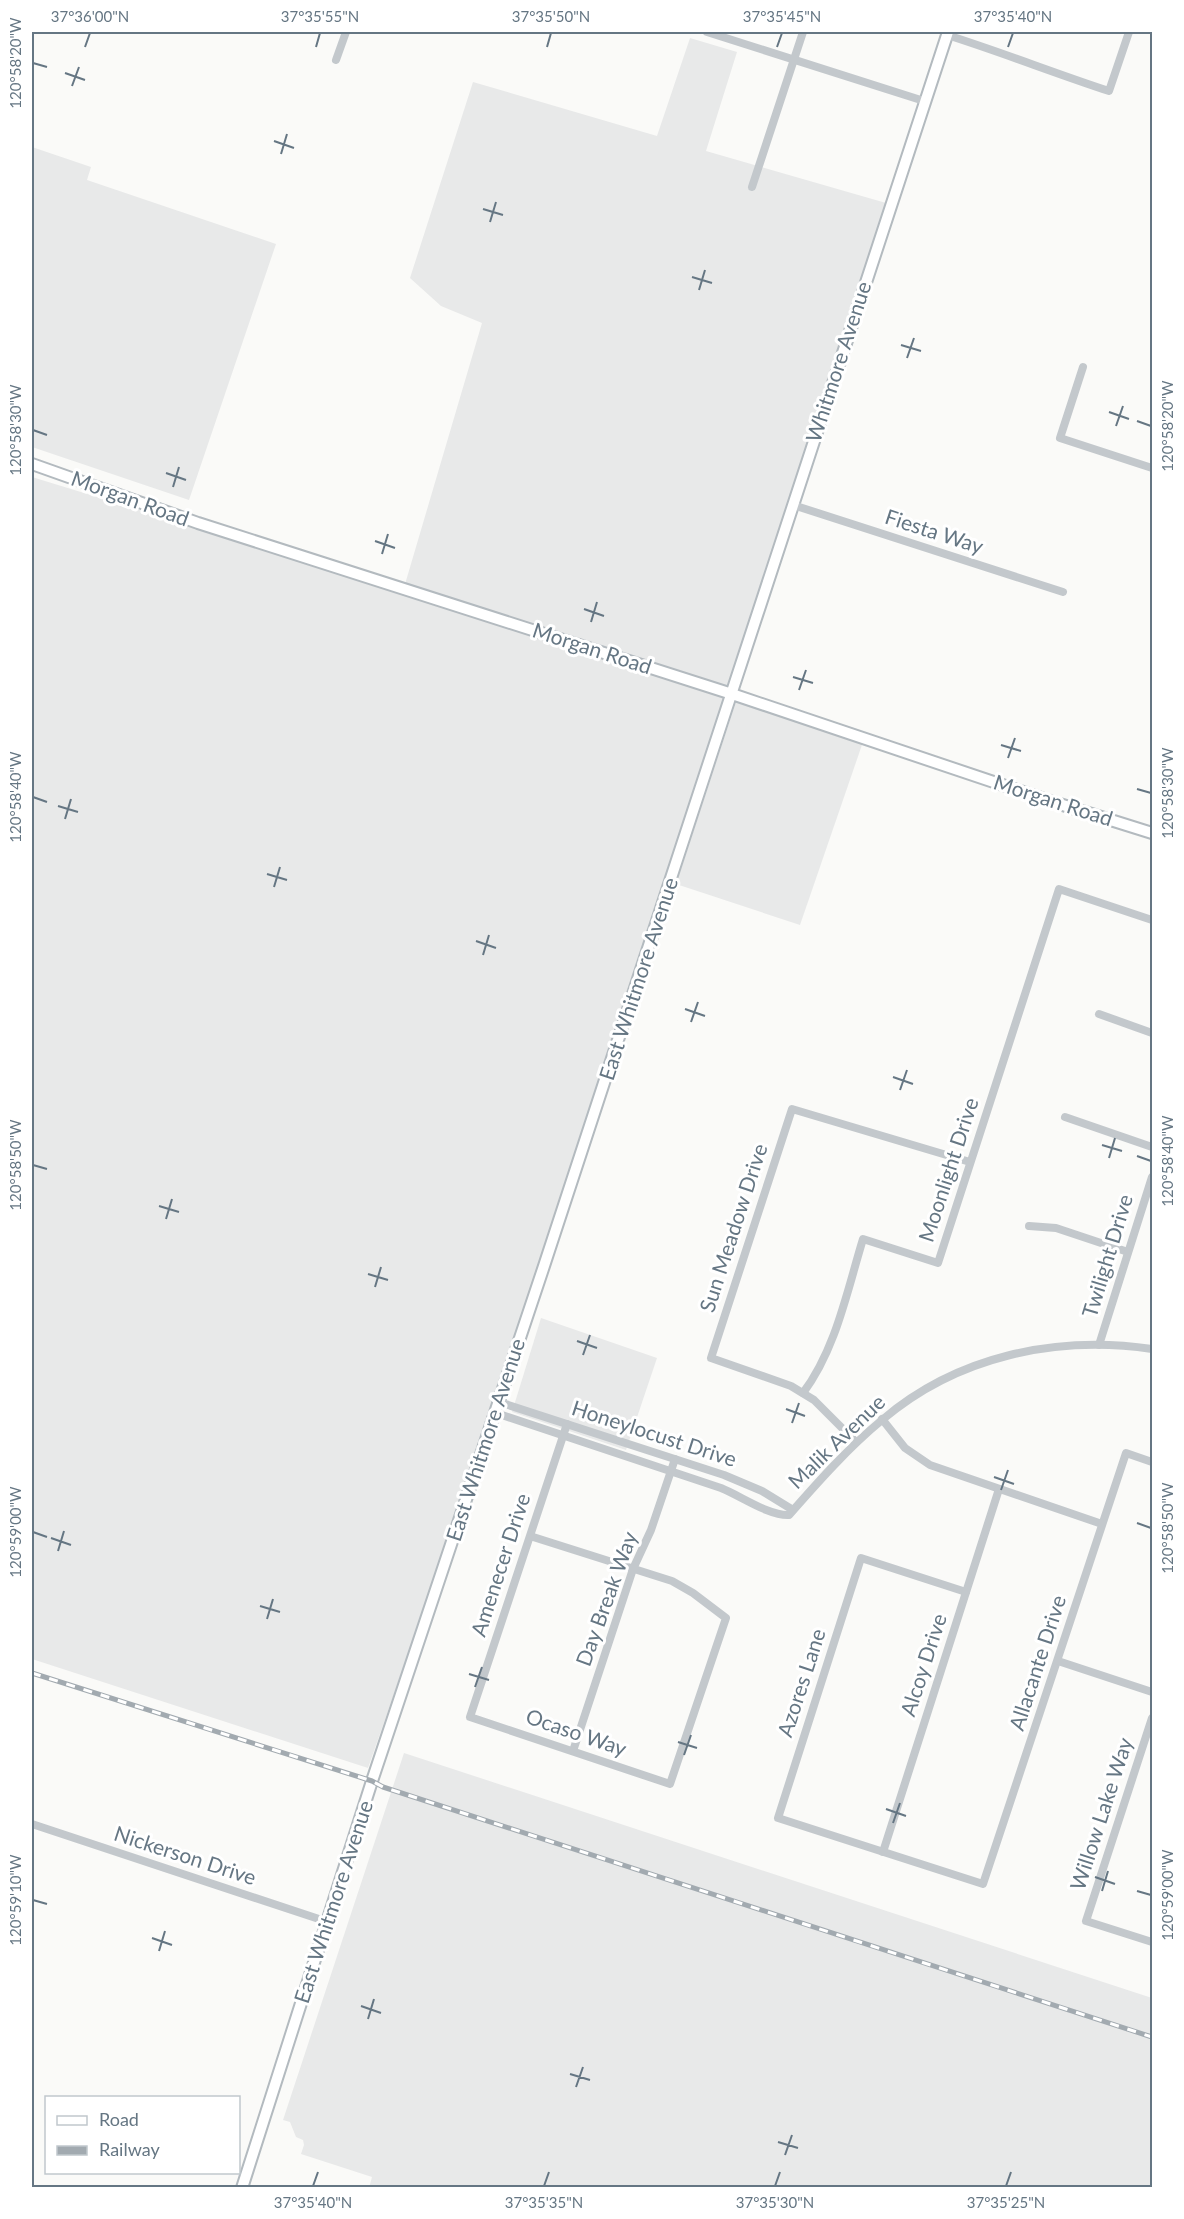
<svg xmlns="http://www.w3.org/2000/svg" width="1184" height="2219" viewBox="0 0 1184 2219" font-family="Lato,sans-serif">
  <style>
    .built { fill: #e8e9e9 }
    .lines { fill: none; stroke-linecap: round; stroke-linejoin: round }
    .secondary-casing { stroke: #b3babf; stroke-width: 14 }
    .street { stroke: #c3c8cc; stroke-width: 8 }
    .secondary { stroke: #fff; stroke-width: 10 }
    .rail-casing { stroke: #a2aab0; stroke-width: 5 }
    .rail { stroke: #fff; stroke-width: 3; stroke-dasharray: 9; stroke-linecap: butt }
    .ticks { fill: none; stroke: #657683; stroke-width: 2 }
    .labels { text-anchor: middle; stroke-width: 6; stroke-linejoin: round; paint-order: stroke }
    .street-label { font-size: 21px; fill: #657683; stroke: #fff }
    .neatline { fill: none; stroke: #657683; stroke-width: 2 }
    .ticks-label { font-size: 15px; text-anchor: middle; fill: #657683 }
  </style>
  <rect width="100%" height="100%" fill="#fafaf8"/>
  <g class="built">
    <polygon points="690,38 737,52 706,151 893,205 552,1243 368,1768 32,1659 32,477 403,591 482,323 441,306 410,278 473,82 657,136"/>
    <polygon points="32,147 91,167 87,180 276,244 189,500 32,447"/>
    <polygon points="736,702 864,739 800,925 676,884"/>
    <polygon points="541,1318 657,1358 626,1450 512,1412"/>
    <polygon points="404,1753 1152,1998 1152,2187 369,2188 372,2177 301,2154 304,2145 303,2140 296,2137 290,2122 283,2120"/>
  </g>
  <g class="lines">
    <g class="secondary-casing">
      <g id="secondary">
        <polyline points="32,464 198,523 732,694 1050,801 1152,833"/>
        <polyline points="242,2188 372,1781 544,1266 948,32"/>
      </g>
    </g>
    <g class="street">
      <polyline points="707,32 924,101"/>
      <path d="M 947,35 C 1001,52 1054,73 1109,91 L 1129,32"/>
      <polyline points="336,60 346,32"/>
      <polyline points="752,187 803,32"/>
      <polyline points="1083,367 1060,438 1152,468"/>
      <polyline points="793,505 1063,592"/>
      <polyline points="1099,1014 1152,1033"/>
      <polyline points="1065,1117 1152,1147"/>
      <polyline points="1029,1226 1056,1228 1128,1252"/>
      <polyline points="1099,1345 1152,1177"/>
      <path d="M 803,1393 C 836,1349 847,1291 863,1239 L 938,1263 L 1059,889 L 1152,920"/>
      <polyline points="499,1402 724,1475 762,1491 793,1510"/>
      <path d="M 496,1413 L 721,1488 C 741,1496 769,1516 789,1515 C 818,1482 848,1448 882,1420 C 957,1356 1056,1335 1152,1349"/>
      <polyline points="882,1419 905,1448 930,1465 1102,1524"/>
      <polyline points="856,1442 814,1400 791,1386 711,1358 792,1109 970,1162"/>
      <polyline points="530,1536 672,1581 693,1593 726,1618 670,1784 470,1717 567,1424"/>
      <polyline points="966,1592 861,1558 778,1818 983,1884 1126,1453 1152,1462"/>
      <polyline points="1058,1661 1152,1692"/>
      <polyline points="1152,1718 1086,1921 1152,1942"/>
      <polyline points="573,1751 633,1569 651,1530 675,1459"/>
      <polyline points="32,1824 328,1922"/>
      <polyline points="883,1852 999,1489"/>
    </g>
    <use href="#secondary" class="secondary"/>
    <g class="rail-casing">
      <polyline id="rail" points="32,1673 372,1781 383,1787 1152,2037"/>
    </g>
    <use href="#rail" class="rail"/>
  </g>
  <path class="ticks" d="M 85,47 L 90,33M 316,47 L 320,33M 547,47 L 551,33M 777,47 L 782,33M 1008,47 L 1013,33M 33,63 L 47,67M 65,73 L 85,80M 72,86 L 79,67M 274,141 L 294,148M 281,154 L 287,134M 483,209 L 503,215M 490,222 L 496,202M 692,277 L 712,283M 699,290 L 705,270M 901,345 L 921,351M 907,358 L 914,338M 1109,412 L 1129,419M 1137,421 L 1151,426M 1116,426 L 1123,406M 33,430 L 47,435M 166,473 L 186,480M 173,487 L 179,467M 375,541 L 395,548M 382,554 L 388,534M 584,609 L 604,616M 591,622 L 597,602M 793,677 L 813,683M 799,690 L 806,670M 1001,745 L 1021,751M 1008,758 L 1015,738M 1137,789 L 1151,793M 33,797 L 47,802M 58,806 L 78,812M 65,819 L 71,799M 267,874 L 287,880M 274,887 L 280,867M 476,941 L 496,948M 483,955 L 489,935M 685,1009 L 705,1016M 691,1022 L 698,1002M 893,1077 L 913,1084M 900,1090 L 907,1070M 1102,1145 L 1122,1151M 1137,1156 L 1151,1161M 1109,1158 L 1115,1138M 33,1165 L 47,1169M 159,1206 L 179,1212M 166,1219 L 172,1199M 368,1274 L 388,1280M 375,1287 L 381,1267M 577,1341 L 597,1348M 583,1355 L 590,1335M 786,1409 L 805,1416M 792,1423 L 799,1403M 994,1477 L 1014,1484M 1001,1490 L 1008,1470M 1137,1523 L 1151,1528M 33,1532 L 47,1537M 51,1538 L 71,1545M 58,1551 L 64,1531M 260,1606 L 280,1612M 267,1619 L 273,1599M 469,1674 L 489,1680M 475,1687 L 482,1667M 678,1742 L 697,1748M 684,1755 L 691,1735M 886,1809 L 906,1816M 893,1823 L 900,1803M 1095,1877 L 1115,1884M 1102,1891 L 1108,1871M 1137,1891 L 1151,1895M 33,1900 L 47,1904M 152,1938 L 172,1945M 159,1951 L 165,1931M 361,2006 L 381,2013M 368,2019 L 374,1999M 570,2074 L 590,2080M 576,2087 L 583,2067M 778,2142 L 798,2148M 785,2155 L 792,2135M 313,2186 L 318,2172M 544,2186 L 549,2172M 775,2186 L 780,2172M 1006,2186 L 1011,2172"/>
  <g class="labels">
    <g class="street-label">
      <text transform="translate(839 362) rotate(-72)" y="7">Whitmore Avenue</text>
      <text transform="translate(130 499) rotate(20)" y="7">Morgan Road</text>
      <text transform="translate(934 532) rotate(18)" y="7">Fiesta Way</text>
      <text transform="translate(592 649) rotate(18)" y="7">Morgan Road</text>
      <text transform="translate(1053 801) rotate(18)" y="7">Morgan Road</text>
      <text transform="translate(639 979) rotate(-72)" y="7">East Whitmore Avenue</text>
      <text transform="translate(949 1170) rotate(-72)" y="7">Moonlight Drive</text>
      <text transform="translate(734 1228) rotate(-72)" y="7">Sun Meadow Drive</text>
      <text transform="translate(1108 1256) rotate(-73)" y="7">Twilight Drive</text>
      <text transform="translate(654 1434) rotate(18)" y="7">Honeylocust Drive</text>
      <text transform="translate(486 1440) rotate(-72)" y="7">East Whitmore Avenue</text>
      <text transform="translate(837 1442) rotate(-44)" y="7">Malik Avenue</text>
      <text transform="translate(501 1565) rotate(-72)" y="7">Amenecer Drive</text>
      <text transform="translate(607 1599) rotate(-70)" y="7">Day Break Way</text>
      <text transform="translate(1038 1663) rotate(-72)" y="7">Allacante Drive</text>
      <text transform="translate(924 1665) rotate(-72)" y="7">Alcoy Drive</text>
      <text transform="translate(802 1683) rotate(-72)" y="7">Azores Lane</text>
      <text transform="translate(576 1733) rotate(19)" y="7">Ocaso Way</text>
      <text transform="translate(1102 1814) rotate(-72)" y="7">Willow Lake Way</text>
      <text transform="translate(185 1856) rotate(18)" y="7">Nickerson Drive</text>
      <text transform="translate(334 1902) rotate(-72)" y="7">East Whitmore Avenue</text>
    </g>
  </g>
  <rect width="1184" height="2219" fill="none" stroke="#ffffff" stroke-width="66"/>
  <rect x="45" y="2096" width="195" height="78" fill="#ffffff" stroke="#c1c8cd" stroke-width="1.5"/>
  <rect x="57" y="2116" width="30" height="9" fill="#ffffff" stroke="#c1c8cd" stroke-width="1.5"/>
  <text x="99" y="2126" font-size="18" fill="#657683">Road</text>
  <rect x="57" y="2146" width="30" height="9" fill="#a2aab0" stroke="#c1c8cd" stroke-width="1.5"/>
  <text x="99" y="2156" font-size="18" fill="#657683">Railway</text>
  <rect x="33" y="33" width="1118" height="2153" class="neatline"/>
  <g class="ticks-label">
    <text x="90" y="22">37°36'00"N</text>
    <text x="320" y="22">37°35'55"N</text>
    <text x="551" y="22">37°35'50"N</text>
    <text x="782" y="22">37°35'45"N</text>
    <text x="1013" y="22">37°35'40"N</text>
    <text transform="translate(16 63) rotate(-90)" y="5">120°58'20"W</text>
    <text transform="translate(1168 426) rotate(-90)" y="5">120°58'20"W</text>
    <text transform="translate(16 430) rotate(-90)" y="5">120°58'30"W</text>
    <text transform="translate(1168 793) rotate(-90)" y="5">120°58'30"W</text>
    <text transform="translate(16 797) rotate(-90)" y="5">120°58'40"W</text>
    <text transform="translate(1168 1161) rotate(-90)" y="5">120°58'40"W</text>
    <text transform="translate(16 1165) rotate(-90)" y="5">120°58'50"W</text>
    <text transform="translate(1168 1528) rotate(-90)" y="5">120°58'50"W</text>
    <text transform="translate(16 1532) rotate(-90)" y="5">120°59'00"W</text>
    <text transform="translate(1168 1895) rotate(-90)" y="5">120°59'00"W</text>
    <text transform="translate(16 1900) rotate(-90)" y="5">120°59'10"W</text>
    <text x="313" y="2208">37°35'40"N</text>
    <text x="544" y="2208">37°35'35"N</text>
    <text x="775" y="2208">37°35'30"N</text>
    <text x="1006" y="2208">37°35'25"N</text>
  </g>
</svg>
